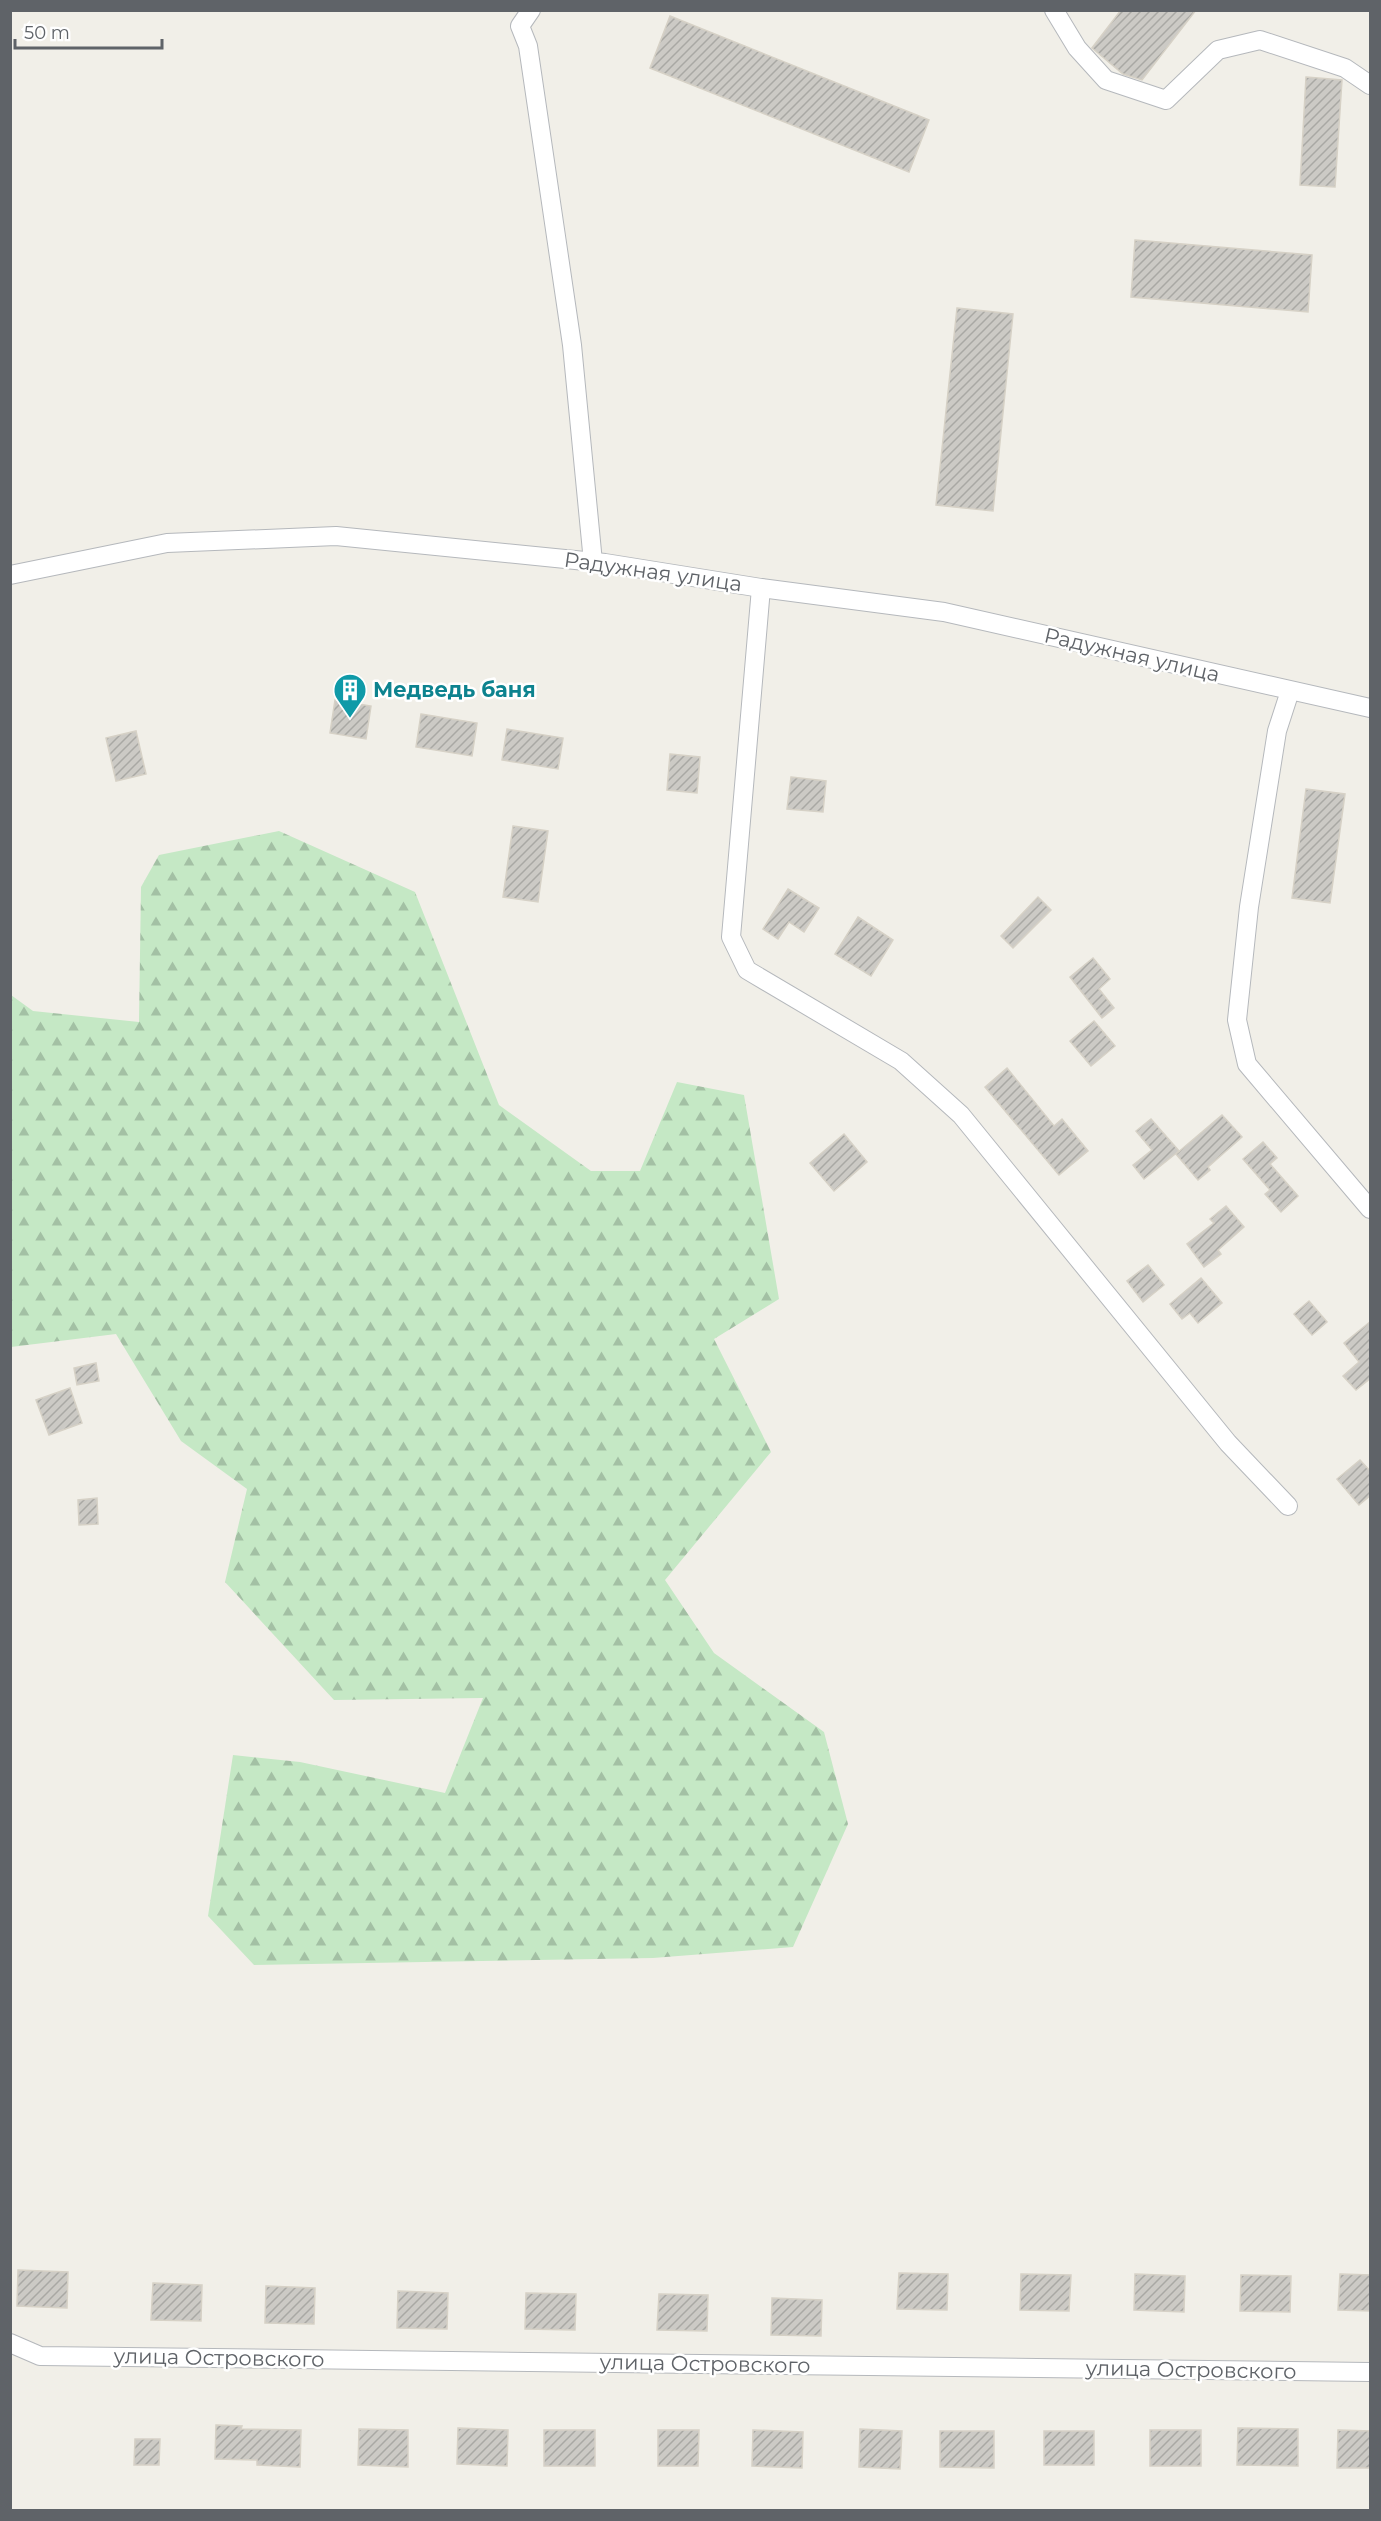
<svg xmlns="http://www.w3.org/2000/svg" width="1381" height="2521" viewBox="0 0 1381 2521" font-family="Montserrat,sans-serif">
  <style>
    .forest { fill: url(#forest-firs) }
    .building { fill: url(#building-hatch); stroke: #d6d1c6; stroke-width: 1.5 }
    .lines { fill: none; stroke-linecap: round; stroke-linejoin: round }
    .minor-casing { stroke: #b5b8bc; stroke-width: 20 }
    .minor { stroke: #fff; stroke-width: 18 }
    .labels { text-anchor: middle; stroke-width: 5; stroke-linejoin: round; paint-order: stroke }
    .street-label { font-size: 21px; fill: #5f6368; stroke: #fff }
    .culture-label { font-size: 21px; font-weight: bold; fill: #0d838f; stroke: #fff; text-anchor: start }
  </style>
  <defs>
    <pattern id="forest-firs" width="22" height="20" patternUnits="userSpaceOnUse" patternTransform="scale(1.5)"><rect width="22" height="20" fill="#c5e8c5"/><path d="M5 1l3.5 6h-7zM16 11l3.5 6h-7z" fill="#a3c0a4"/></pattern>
    <pattern id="building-hatch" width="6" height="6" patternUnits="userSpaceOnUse" patternTransform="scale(1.5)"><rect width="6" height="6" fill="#cccac5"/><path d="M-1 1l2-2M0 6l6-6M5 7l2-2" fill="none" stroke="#a9a8a4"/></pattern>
  </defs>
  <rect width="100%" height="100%" fill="#f1efe8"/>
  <polygon class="forest" points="279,831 415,892 499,1105 591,1171 640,1171 677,1082 744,1095 779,1299 714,1339 771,1452 665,1580 714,1653 824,1732 848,1824 793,1947 653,1958 254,1965 208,1916 233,1755 300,1762 445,1793 483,1698 334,1700 225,1582 247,1489 181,1441 116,1334 11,1347 11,995 33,1011 139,1022 141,887 159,855"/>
  <g class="building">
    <polygon points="1121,10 1196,10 1142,80 1123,74 1092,48"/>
    <polygon points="670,16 929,120 909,172 650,68"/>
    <polygon points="1306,77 1342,80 1335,187 1300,185"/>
    <polygon points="1135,240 1312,255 1308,312 1131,297"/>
    <polygon points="957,308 1013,314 993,511 936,505"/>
    <polygon points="335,700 371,706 366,739 330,733"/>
    <polygon points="421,714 477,723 472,756 416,747"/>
    <polygon points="507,729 563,738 558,769 502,760"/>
    <polygon points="136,731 146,774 116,781 106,738"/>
    <polygon points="670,754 700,757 697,793 667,790"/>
    <polygon points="791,777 826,781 823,812 787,809"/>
    <polygon points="1306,789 1345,794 1330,903 1292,898"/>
    <polygon points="513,826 548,831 538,902 503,897"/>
    <polygon points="788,889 819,908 804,932 789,922 778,939 763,929"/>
    <polygon points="1038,897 1051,910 1013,948 1001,936"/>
    <polygon points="858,917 893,940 871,976 835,954"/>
    <polygon points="1093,958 1110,979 1099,989 1114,1008 1102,1018 1070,977"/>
    <polygon points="1094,1021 1115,1046 1091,1066 1070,1041"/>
    <polygon points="1007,1068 1054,1126 1062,1119 1088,1151 1059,1175 985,1087"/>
    <polygon points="1222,1115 1242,1137 1208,1167 1210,1170 1198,1180 1176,1154"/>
    <polygon points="1151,1119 1179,1151 1144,1179 1133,1165 1152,1150 1136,1131"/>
    <polygon points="844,1134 867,1162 834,1191 810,1163"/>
    <polygon points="1263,1142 1277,1158 1270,1164 1298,1196 1281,1212 1265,1194 1270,1190 1243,1159"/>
    <polygon points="1226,1206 1244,1227 1218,1250 1221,1254 1204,1267 1187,1244 1214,1223 1210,1219"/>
    <polygon points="1148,1265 1164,1285 1143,1302 1127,1281"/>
    <polygon points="1201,1278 1222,1303 1198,1323 1190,1313 1182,1319 1170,1304"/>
    <polygon points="1309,1301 1327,1322 1312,1335 1294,1314"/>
    <polygon points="1371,1321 1371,1378 1356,1390 1343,1376 1359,1362 1344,1343"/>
    <polygon points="96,1363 99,1381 77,1385 74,1368"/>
    <polygon points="70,1388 82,1423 49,1435 36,1400"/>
    <polygon points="1360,1460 1371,1472 1371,1495 1359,1505 1337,1479"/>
    <polygon points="97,1498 98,1524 79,1525 78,1500"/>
    <polygon points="18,2270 68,2272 67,2308 17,2306"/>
    <polygon points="899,2273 948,2274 947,2310 897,2309"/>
    <polygon points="1021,2274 1071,2275 1069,2311 1020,2310"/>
    <polygon points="1135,2274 1185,2276 1184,2312 1134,2310"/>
    <polygon points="1340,2274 1371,2275 1371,2311 1338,2310"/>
    <polygon points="1241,2275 1291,2276 1290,2312 1240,2311"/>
    <polygon points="153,2283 202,2285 201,2321 151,2320"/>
    <polygon points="266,2286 315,2288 314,2324 265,2323"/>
    <polygon points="398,2291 448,2293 447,2329 397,2328"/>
    <polygon points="526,2293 576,2294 575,2330 525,2329"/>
    <polygon points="659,2294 708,2295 707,2331 657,2330"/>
    <polygon points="772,2298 822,2300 821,2336 771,2335"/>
    <polygon points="216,2425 242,2426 241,2429 301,2430 300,2467 257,2465 257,2460 215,2459"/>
    <polygon points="458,2428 508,2430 507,2466 457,2464"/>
    <polygon points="1238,2428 1298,2429 1298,2466 1237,2465"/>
    <polygon points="359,2429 408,2430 408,2467 358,2465"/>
    <polygon points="860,2429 902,2431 900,2469 859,2467"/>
    <rect x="544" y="2430" width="51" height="36"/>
    <polygon points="658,2430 699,2430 698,2466 658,2466"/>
    <polygon points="753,2430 803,2432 802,2468 752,2466"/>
    <rect x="1150" y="2430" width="51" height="36"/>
    <polygon points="1338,2430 1371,2431 1371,2468 1337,2468"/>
    <polygon points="940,2431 994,2431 994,2468 940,2467"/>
    <rect x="1044" y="2431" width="50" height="34"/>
    <polygon points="135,2439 160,2439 159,2465 134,2465"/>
  </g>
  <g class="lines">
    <g class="minor-casing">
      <g id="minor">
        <polyline points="531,10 520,26 528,46 572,345 593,562"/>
        <polyline points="1054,10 1077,48 1106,80 1166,100 1218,50 1260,40 1345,68 1370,85"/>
        <polyline points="10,575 167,543 336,536 605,563 761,588 944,612 1370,708"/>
        <polyline points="761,588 731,937 747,970 901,1061 961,1115 1228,1443 1288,1506"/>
        <polyline points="1290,691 1277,731 1249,907 1237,1020 1247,1064 1370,1209"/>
        <polyline points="10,2343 40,2356 1370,2372"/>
      </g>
    </g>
    <use href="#minor" class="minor"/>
  </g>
  <defs>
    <g id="building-pin" transform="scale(1.725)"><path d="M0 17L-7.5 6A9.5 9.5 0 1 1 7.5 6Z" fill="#0f9aa8" stroke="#fff"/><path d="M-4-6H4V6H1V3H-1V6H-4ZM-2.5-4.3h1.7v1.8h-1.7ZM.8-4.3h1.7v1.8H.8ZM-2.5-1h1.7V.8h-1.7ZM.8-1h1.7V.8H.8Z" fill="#fff"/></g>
  </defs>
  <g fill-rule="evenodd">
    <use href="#building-pin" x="350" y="690"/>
  </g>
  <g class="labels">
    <g class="street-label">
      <text transform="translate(653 572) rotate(8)" y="7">Радужная улица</text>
      <text transform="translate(1132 655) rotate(13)" y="7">Радужная улица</text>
      <text transform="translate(219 2358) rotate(1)" y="7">улица Островского</text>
      <text transform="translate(705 2364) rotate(1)" y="7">улица Островского</text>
      <text transform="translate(1191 2370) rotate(1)" y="7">улица Островского</text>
    </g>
    <g class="culture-label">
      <text x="373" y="697">Медведь баня</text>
    </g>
  </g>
  <rect width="1381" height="2521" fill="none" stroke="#5f6368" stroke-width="24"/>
  <path d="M15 39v9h147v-9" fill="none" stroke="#5f6368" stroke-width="3"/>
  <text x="24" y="39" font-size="18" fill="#5f6368" stroke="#ffffff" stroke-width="4.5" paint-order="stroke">50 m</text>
</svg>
